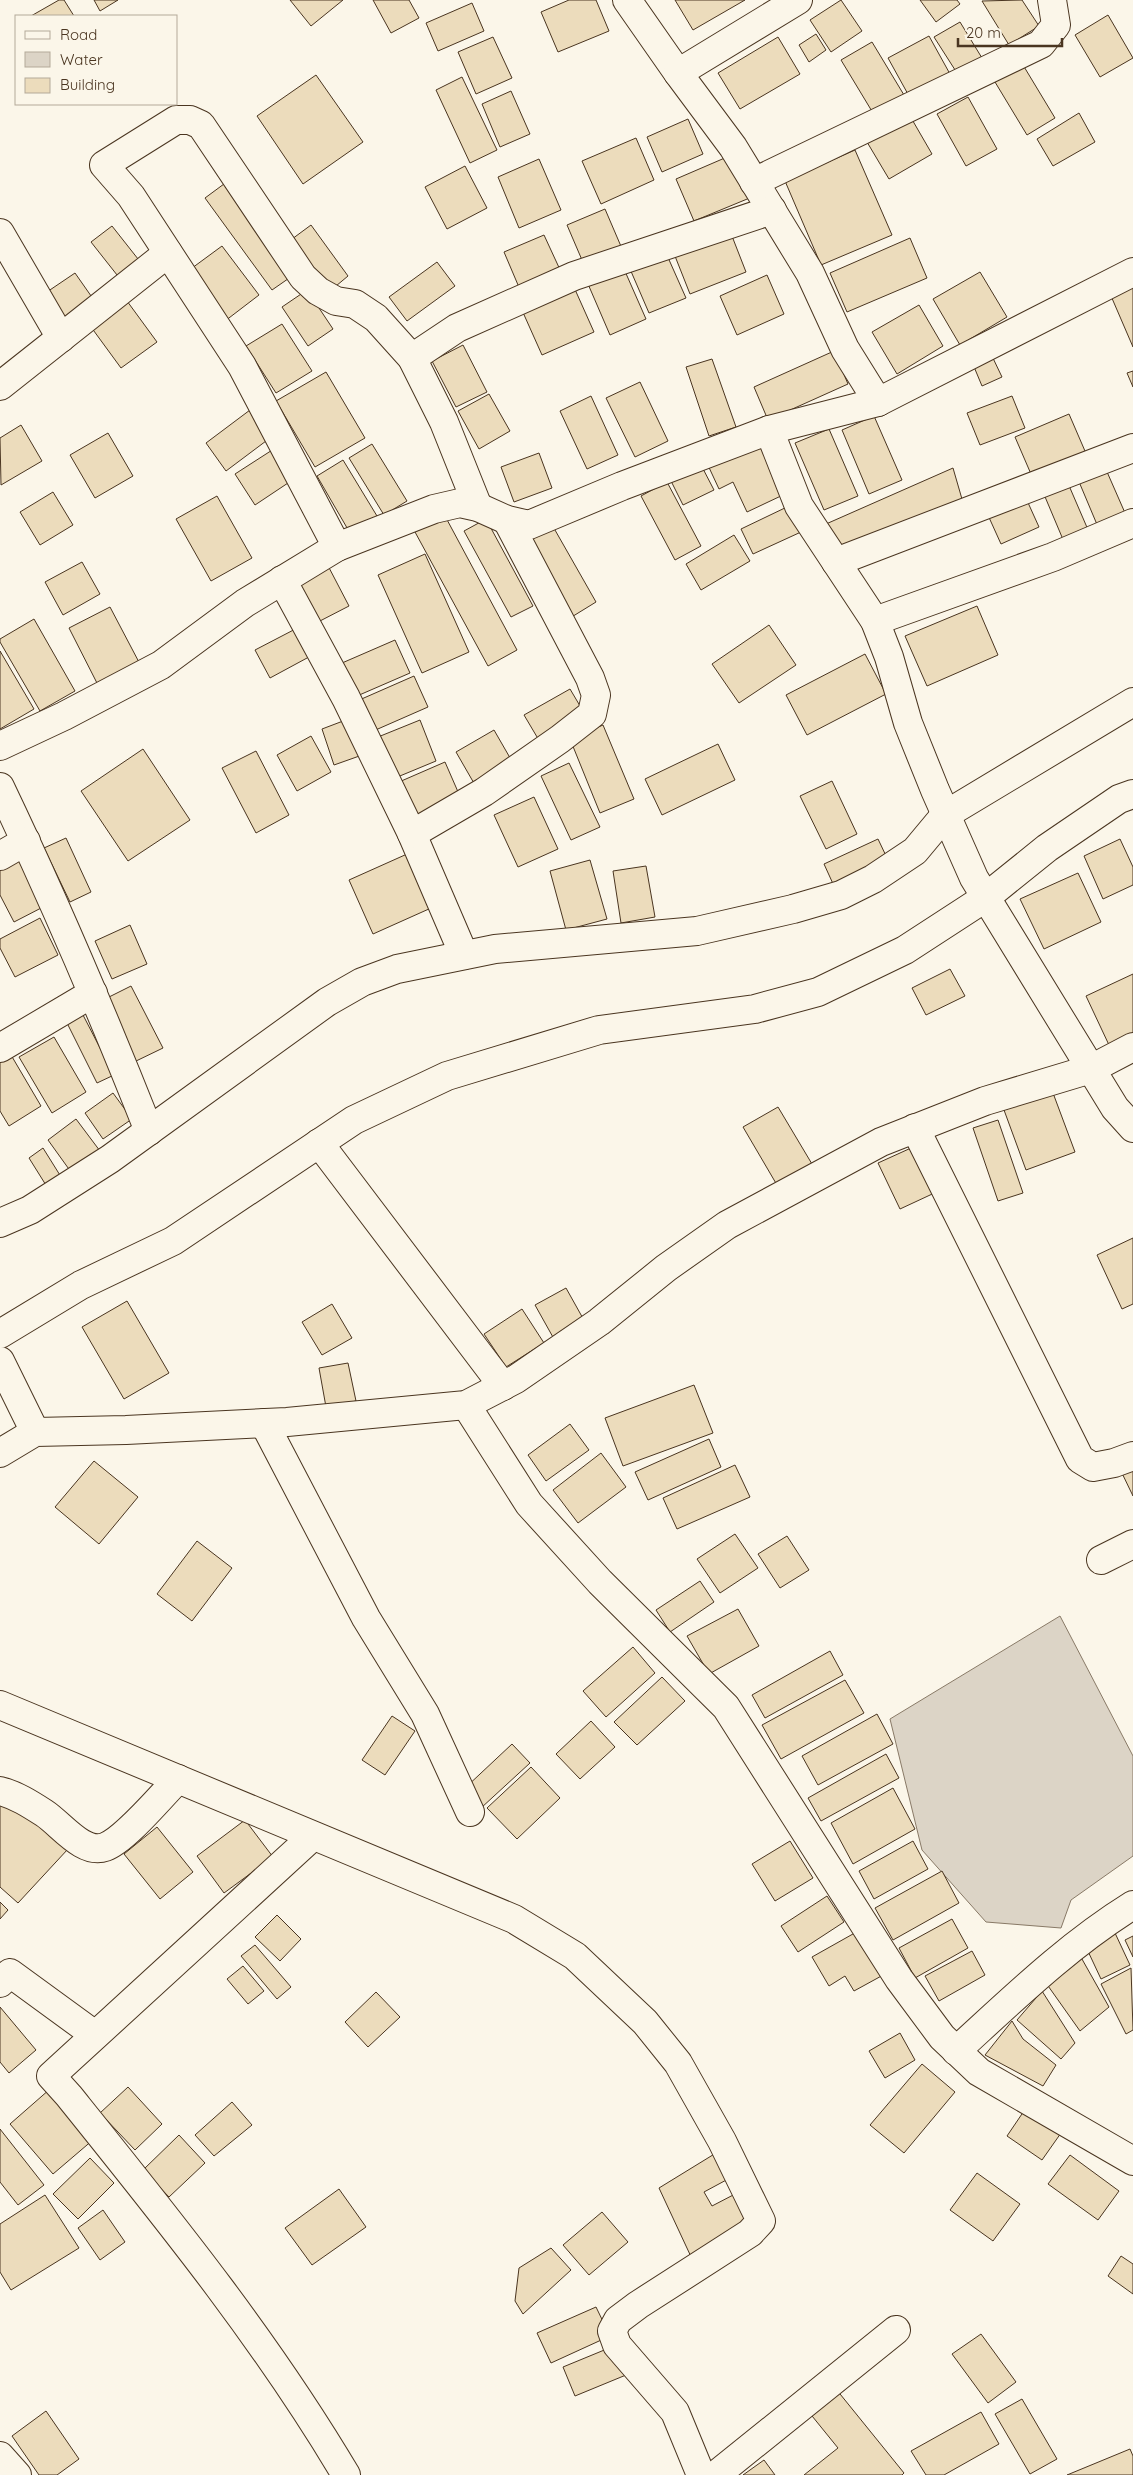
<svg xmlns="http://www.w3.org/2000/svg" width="1133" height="2475" viewBox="0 0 1133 2475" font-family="Quicksand,sans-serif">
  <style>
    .water { fill: #dcd4c6; stroke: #887966 }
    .building { fill: #ecdcbc; stroke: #4a3520 }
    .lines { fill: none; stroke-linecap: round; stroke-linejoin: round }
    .minor-casing { stroke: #4a3520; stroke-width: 30 }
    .minor { stroke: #fbf6e9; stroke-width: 28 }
  </style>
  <rect width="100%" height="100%" fill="#fbf6e9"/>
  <polygon class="water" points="1060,1616 1133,1756 1133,1856 1071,1900 1061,1928 986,1922 922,1850 890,1719"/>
  <g class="building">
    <polygon points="59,0 64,0 74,16 31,16"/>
    <polygon points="94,0 118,0 100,11"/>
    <polygon points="290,0 343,0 311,26"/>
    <polygon points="373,0 409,0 419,18 391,33"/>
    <polygon points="569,0 596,0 609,31 558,52 541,12"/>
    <polygon points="675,0 745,0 693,30"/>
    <polygon points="841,0 862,31 831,52 810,20"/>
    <polygon points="920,0 957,0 960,4 936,22"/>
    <polygon points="1022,0 1039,26 1009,45 982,1"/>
    <polygon points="472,3 484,31 438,51 426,23"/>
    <polygon points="1108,15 1133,58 1100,77 1075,35"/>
    <polygon points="960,22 982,58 957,73 934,37"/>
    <polygon points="816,34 826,50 809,62 799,45"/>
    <polygon points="929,36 950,74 909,96 888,58"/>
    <polygon points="493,37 512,78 476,94 458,52"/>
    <polygon points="778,37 800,74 740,109 718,73"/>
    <polygon points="872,42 904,95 873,113 841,60"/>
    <polygon points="1023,65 1055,118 1027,135 995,82"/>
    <polygon points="316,75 363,142 303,184 257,116"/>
    <polygon points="462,77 497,150 470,163 436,90"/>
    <polygon points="511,91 530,134 500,147 482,104"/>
    <polygon points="968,97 997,149 966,166 937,114"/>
    <polygon points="1079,113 1095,142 1053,166 1037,139"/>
    <polygon points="910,116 932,154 889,179 867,142"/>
    <polygon points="688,119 703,154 662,172 647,137"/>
    <polygon points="636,138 654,180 601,204 582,161"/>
    <polygon points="855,150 892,235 821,265 785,181"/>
    <polygon points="734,154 752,197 694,221 676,179"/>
    <polygon points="539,159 561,210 519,228 498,177"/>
    <polygon points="465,166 487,208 447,229 425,187"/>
    <polygon points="228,181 295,274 272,290 205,198"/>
    <polygon points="605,209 623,251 585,267 567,225"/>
    <polygon points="311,225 348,276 330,291 288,242"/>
    <polygon points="112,226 142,264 121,280 91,242"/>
    <polygon points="730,231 746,272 690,294 673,251"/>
    <polygon points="544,235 562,274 521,292 504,252"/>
    <polygon points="910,238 927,278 847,312 830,273"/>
    <polygon points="222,246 259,295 225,321 188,271"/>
    <polygon points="666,253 686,298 649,313 630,269"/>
    <polygon points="437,262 455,286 407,321 389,297"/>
    <polygon points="624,269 646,319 610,335 588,284"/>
    <polygon points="980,272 1007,317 960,345 933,299"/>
    <polygon points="75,273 96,303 62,327 41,296"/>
    <polygon points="767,275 784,314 737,335 720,296"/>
    <polygon points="1133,278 1133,347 1108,289"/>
    <polygon points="573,285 594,332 542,355 521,308"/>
    <polygon points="307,290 333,329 308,346 282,307"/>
    <polygon points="127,301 157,342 121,368 91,327"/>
    <polygon points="919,305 943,346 897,374 872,332"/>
    <polygon points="282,324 312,371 276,393 246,346"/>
    <polygon points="463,345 487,392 456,407 432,361"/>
    <polygon points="834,351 848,384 768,420 754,387"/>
    <polygon points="991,354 1002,377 982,386 972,362"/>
    <polygon points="712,359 736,427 709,436 686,367"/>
    <polygon points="1133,371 1133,387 1127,373"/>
    <polygon points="326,372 365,438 315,467 276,401"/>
    <polygon points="640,382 668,441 635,457 606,398"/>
    <polygon points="489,394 510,431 479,449 458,411"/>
    <polygon points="591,396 618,455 587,469 560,411"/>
    <polygon points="1012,396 1025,428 980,445 967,413"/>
    <polygon points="250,410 270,438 226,471 206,443"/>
    <polygon points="1069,414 1088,458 1034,481 1015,437"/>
    <polygon points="874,416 902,480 869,494 842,430"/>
    <polygon points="21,425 42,461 1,485 0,438"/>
    <polygon points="829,429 858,496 824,510 795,443"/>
    <polygon points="108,433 133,476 95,498 70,455"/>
    <polygon points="756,437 783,495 747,512 733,482 719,489 706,461"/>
    <polygon points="372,444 407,501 384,515 349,458"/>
    <polygon points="280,445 300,475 255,505 235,474"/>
    <polygon points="539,453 552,488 514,502 501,467"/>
    <polygon points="343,460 377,516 350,533 317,476"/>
    <polygon points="700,463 714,490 683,505 670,479"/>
    <polygon points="1104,465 1129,522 1101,534 1077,477"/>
    <polygon points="953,468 964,506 840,553 826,524"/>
    <polygon points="1067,481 1092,539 1067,549 1043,492"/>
    <polygon points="667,482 701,546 675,560 641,496"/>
    <polygon points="53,492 73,525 40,545 20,512"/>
    <polygon points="217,496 252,558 211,581 176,519"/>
    <polygon points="1025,496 1039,527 1001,544 987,513"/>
    <polygon points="789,506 801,532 753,554 741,529"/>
    <polygon points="445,516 517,650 488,666 415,532"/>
    <polygon points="486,519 533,606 511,617 464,531"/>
    <polygon points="551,523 596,602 570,618 524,538"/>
    <polygon points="734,535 750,561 701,590 686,564"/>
    <polygon points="425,554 469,652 422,673 378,575"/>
    <polygon points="325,560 349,606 318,622 294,575"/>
    <polygon points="82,562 100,594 63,615 45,582"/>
    <polygon points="977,606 998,655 927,686 905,636"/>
    <polygon points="110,607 141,666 99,687 69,628"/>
    <polygon points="34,619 75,691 40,711 0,642 0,639"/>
    <polygon points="305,624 320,651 270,678 255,650"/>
    <polygon points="769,625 796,665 739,703 712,664"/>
    <polygon points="395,640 410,673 357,696 342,663"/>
    <polygon points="0,651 34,709 0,729"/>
    <polygon points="865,654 886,694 807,735 786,695"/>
    <polygon points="414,676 428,707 371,732 357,701"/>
    <polygon points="570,689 586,716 540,742 524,715"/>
    <polygon points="351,718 365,754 334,765 322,729"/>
    <polygon points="420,720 436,761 395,778 378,737"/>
    <polygon points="603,725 634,799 600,813 570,739"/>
    <polygon points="494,730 513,763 475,785 456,752"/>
    <polygon points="311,736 331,772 297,791 277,755"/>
    <polygon points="718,744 735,780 662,815 645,779"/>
    <polygon points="143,749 190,820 128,861 81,791"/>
    <polygon points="256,751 289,815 256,833 222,768"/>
    <polygon points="445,762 462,801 417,821 399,782"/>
    <polygon points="569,763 600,827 571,840 541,776"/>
    <polygon points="832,781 857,834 826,849 800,796"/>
    <polygon points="534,797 558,849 518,867 494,815"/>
    <polygon points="66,838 91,892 70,902 44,848"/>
    <polygon points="878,839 888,860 834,886 824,864"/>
    <polygon points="1120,839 1133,867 1133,885 1103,899 1084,856"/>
    <polygon points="416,850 440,904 373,934 349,880"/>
    <polygon points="18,855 45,906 14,922 0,895 0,864"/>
    <polygon points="590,860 607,919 566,930 550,871"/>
    <polygon points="646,866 655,917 621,923 613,871"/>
    <polygon points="1078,873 1101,922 1044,949 1020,899"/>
    <polygon points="40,918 58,955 15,977 0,948 0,939"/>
    <polygon points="130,925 147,964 112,979 95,941"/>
    <polygon points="950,969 965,996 926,1015 912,988"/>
    <polygon points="1133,974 1133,1033 1109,1045 1086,996"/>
    <polygon points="131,986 163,1048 134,1062 103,1000"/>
    <polygon points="83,1015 114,1075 97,1083 67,1023"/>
    <polygon points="54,1037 86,1092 52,1113 19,1057"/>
    <polygon points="11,1055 41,1106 9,1126 0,1111 0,1061"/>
    <polygon points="113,1093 132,1119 103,1139 85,1113"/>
    <polygon points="1053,1093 1075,1152 1026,1170 1004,1110"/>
    <polygon points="778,1107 812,1164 777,1185 743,1127"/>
    <polygon points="76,1119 100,1151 71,1172 48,1140"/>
    <polygon points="998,1120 1023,1193 998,1201 973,1128"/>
    <polygon points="922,1143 943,1189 900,1209 878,1163"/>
    <polygon points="43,1148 63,1180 49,1190 29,1158"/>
    <polygon points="1133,1238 1133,1304 1122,1309 1097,1255"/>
    <polygon points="566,1288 585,1322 554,1339 535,1305"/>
    <polygon points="127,1301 169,1373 124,1399 82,1327"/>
    <polygon points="332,1304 352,1338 322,1355 302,1322"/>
    <polygon points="522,1309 544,1343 506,1367 484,1334"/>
    <polygon points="348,1363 356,1401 326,1407 319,1368"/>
    <polygon points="694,1385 713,1433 623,1466 605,1418"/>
    <polygon points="570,1424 589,1450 546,1481 528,1455"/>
    <polygon points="709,1439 721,1467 648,1500 635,1472"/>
    <polygon points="601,1453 626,1487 578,1523 553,1490"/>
    <polygon points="94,1461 138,1497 99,1544 55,1507"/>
    <polygon points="1133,1463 1133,1496 1120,1469"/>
    <polygon points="735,1465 750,1497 677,1529 663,1498"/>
    <polygon points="735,1534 758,1568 720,1593 697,1559"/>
    <polygon points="787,1536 809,1570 780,1588 758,1554"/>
    <polygon points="197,1541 232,1568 192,1621 157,1594"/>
    <polygon points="700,1581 714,1602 670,1632 656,1610"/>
    <polygon points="738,1609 759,1646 709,1674 687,1636"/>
    <polygon points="633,1647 655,1673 606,1717 583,1691"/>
    <polygon points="830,1651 843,1675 765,1718 752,1695"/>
    <polygon points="662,1677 685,1701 637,1745 614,1722"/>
    <polygon points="845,1680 864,1713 781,1759 762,1725"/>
    <polygon points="877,1714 893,1744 818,1785 802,1756"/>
    <polygon points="392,1716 415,1731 385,1775 362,1760"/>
    <polygon points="591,1721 615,1747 580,1779 556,1754"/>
    <polygon points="512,1744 530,1763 481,1808 464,1789"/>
    <polygon points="886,1754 899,1778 821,1821 808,1798"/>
    <polygon points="531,1767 560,1798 517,1839 487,1808"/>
    <polygon points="893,1788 915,1829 853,1864 831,1823"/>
    <polygon points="9,1795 68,1849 18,1903 0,1887 0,1804"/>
    <polygon points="245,1820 273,1857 224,1893 197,1856"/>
    <polygon points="157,1827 193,1872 160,1899 124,1854"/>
    <polygon points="790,1841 813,1878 775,1901 752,1864"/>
    <polygon points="913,1841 928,1869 874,1899 859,1871"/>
    <polygon points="942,1871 959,1903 893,1940 875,1908"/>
    <polygon points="827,1896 844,1922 798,1952 781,1926"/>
    <polygon points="0,1902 8,1910 0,1919"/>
    <polygon points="277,1915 301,1939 280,1961 255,1937"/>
    <polygon points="952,1919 968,1948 915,1978 899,1948"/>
    <polygon points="860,1930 885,1974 854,1991 845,1976 829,1986 812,1957"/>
    <polygon points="1115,1933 1130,1965 1101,1979 1086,1947"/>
    <polygon points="1133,1936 1133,1957 1125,1940"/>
    <polygon points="255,1945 291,1987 277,1999 241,1956"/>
    <polygon points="972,1951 985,1975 939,2001 925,1976"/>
    <polygon points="1078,1952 1109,2007 1080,2031 1046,1983"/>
    <polygon points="243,1966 264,1991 248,2004 227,1979"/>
    <polygon points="1131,1968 1133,2030 1126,2034 1101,1984"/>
    <polygon points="1042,1991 1075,2043 1061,2059 1017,2020"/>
    <polygon points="376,1992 400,2017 368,2047 345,2022"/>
    <polygon points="0,2007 36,2050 9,2073 0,2062"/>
    <polygon points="1012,2021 1023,2039 1056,2065 1043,2086 985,2055"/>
    <polygon points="900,2033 915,2060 885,2078 869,2051"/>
    <polygon points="922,2064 955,2092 904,2153 870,2125"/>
    <polygon points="128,2087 162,2124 135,2150 100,2113"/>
    <polygon points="50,2089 94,2139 53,2174 10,2124"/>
    <polygon points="232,2102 252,2125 214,2156 195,2135"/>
    <polygon points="1026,2108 1061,2133 1042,2160 1007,2136"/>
    <polygon points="0,2129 44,2185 18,2205 0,2182"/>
    <polygon points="179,2135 205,2163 169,2197 143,2170"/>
    <polygon points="716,2153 730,2178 704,2192 712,2206 737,2193 754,2226 693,2261 659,2188"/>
    <polygon points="1070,2155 1119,2191 1098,2220 1048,2184"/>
    <polygon points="90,2158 114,2183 78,2219 53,2194"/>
    <polygon points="977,2173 1020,2204 993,2241 950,2210"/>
    <polygon points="339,2189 366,2227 312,2265 285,2228"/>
    <polygon points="45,2195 79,2248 11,2290 0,2272 0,2224"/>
    <polygon points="103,2210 125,2242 100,2260 78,2228"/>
    <polygon points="602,2212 628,2242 589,2275 563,2245"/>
    <polygon points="551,2248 571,2270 523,2314 515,2301 519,2268"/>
    <polygon points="1121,2256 1133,2264 1133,2294 1108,2276"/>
    <polygon points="596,2307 610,2336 551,2363 537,2333"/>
    <polygon points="981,2334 1016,2382 988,2403 952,2354"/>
    <polygon points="614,2346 626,2375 575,2396 563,2367"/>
    <polygon points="836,2389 904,2473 902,2475 804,2475 838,2448 808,2411"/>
    <polygon points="1022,2399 1057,2459 1030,2474 995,2414"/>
    <polygon points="46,2411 79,2459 57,2475 39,2475 12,2436"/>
    <polygon points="981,2412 999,2444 944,2475 926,2475 911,2451"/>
    <polygon points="1130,2449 1133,2456 1133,2475 1067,2475"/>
    <polygon points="764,2460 775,2475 743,2475"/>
  </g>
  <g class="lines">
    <g class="minor-casing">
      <g id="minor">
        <polyline points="627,0 678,73 733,147 810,273 845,349 878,402"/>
        <polyline points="678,73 798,0"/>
        <polyline points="754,182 1041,44 1056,25 1052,0"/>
        <polyline points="0,233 61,338"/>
        <polyline points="412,358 457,328 574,276 772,210"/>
        <polyline points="0,386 168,253"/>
        <polyline points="769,430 878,402 1133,272"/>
        <polyline points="337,547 242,366 131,196 104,165 176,120 190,120 201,125 303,277 318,291 336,301 355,304 376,318 412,358 444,422 478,507"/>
        <polyline points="836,562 1133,448"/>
        <polyline points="282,580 346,698 412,834 464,955"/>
        <polyline points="875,621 1053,557 1133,523"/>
        <polyline points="0,746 64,716 161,665 245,603 337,547 434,509 460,503 478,507 507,520 529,525 622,486 769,430 799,506 875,621 889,657 908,723 935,790 974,878 1115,1108 1133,1128"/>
        <path d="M 0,787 C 54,900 103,1015 149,1131"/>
        <polyline points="412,834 484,792 560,739 592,714 596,695 590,678 507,520"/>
        <polyline points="0,856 26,841"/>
        <polyline points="0,1048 93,993"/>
        <polyline points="915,1128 1080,1459 1093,1467 1114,1463 1133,1456"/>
        <polyline points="319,1143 503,1386"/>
        <polyline points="0,1223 30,1210 110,1159 327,1002 362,982 397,969 495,949 697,931 793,909 841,895 873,879 915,851 945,815 1133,702"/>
        <polyline points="0,1334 81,1285 173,1241 354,1120 447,1076 599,1030 755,1009 818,992 905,950 985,898 1047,848 1119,799 1133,794"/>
        <polyline points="0,1361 35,1432"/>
        <polyline points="466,1405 529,1504 600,1582 726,1707 899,1979 942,2037 979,2072 1133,2161"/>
        <polyline points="264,1423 366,1618 425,1714 470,1812"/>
        <polyline points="0,1453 35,1432 126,1430 287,1422 466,1405 516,1379 599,1322 666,1268 727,1225 881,1142 985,1101 1091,1069 1133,1047"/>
        <polyline points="1101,1560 1133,1544"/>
        <polyline points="0,1705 514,1919 575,1956 645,2022 678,2063 722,2141 761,2221 750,2233 638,2305 618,2320 612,2331 617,2345 675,2412 701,2475"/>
        <path d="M 0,1791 C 16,1795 30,1804 44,1813 C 61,1824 83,1855 105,1847 C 125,1840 162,1795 178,1779"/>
        <path d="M 313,1836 L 51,2076 L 69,2096 C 167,2218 266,2340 346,2475"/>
        <polyline points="0,1983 10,1973 95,2035"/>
        <path d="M 956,2051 C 1013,1999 1067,1946 1133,1905"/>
        <polyline points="0,2456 17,2475"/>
        <polyline points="716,2475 896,2330"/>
      </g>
    </g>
    <use href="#minor" class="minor"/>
  </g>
  <rect x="15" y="15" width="162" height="90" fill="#fbf6e9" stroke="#b4a999"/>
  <rect x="25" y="31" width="25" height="8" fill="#fbf6e9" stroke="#b4a999"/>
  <text x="60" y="40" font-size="15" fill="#4a3520">Road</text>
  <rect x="25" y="52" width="25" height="15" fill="#dcd4c6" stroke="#b4a999"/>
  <text x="60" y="65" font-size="15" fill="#4a3520">Water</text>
  <rect x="25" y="78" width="25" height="15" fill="#ecdcbc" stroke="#b4a999"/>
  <text x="60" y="90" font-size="15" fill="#4a3520">Building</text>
  <path d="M958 38v8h104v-8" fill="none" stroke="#4a3520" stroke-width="2.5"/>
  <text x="966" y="38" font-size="15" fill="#4a3520" stroke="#fbf6e9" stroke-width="4" paint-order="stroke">20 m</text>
</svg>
